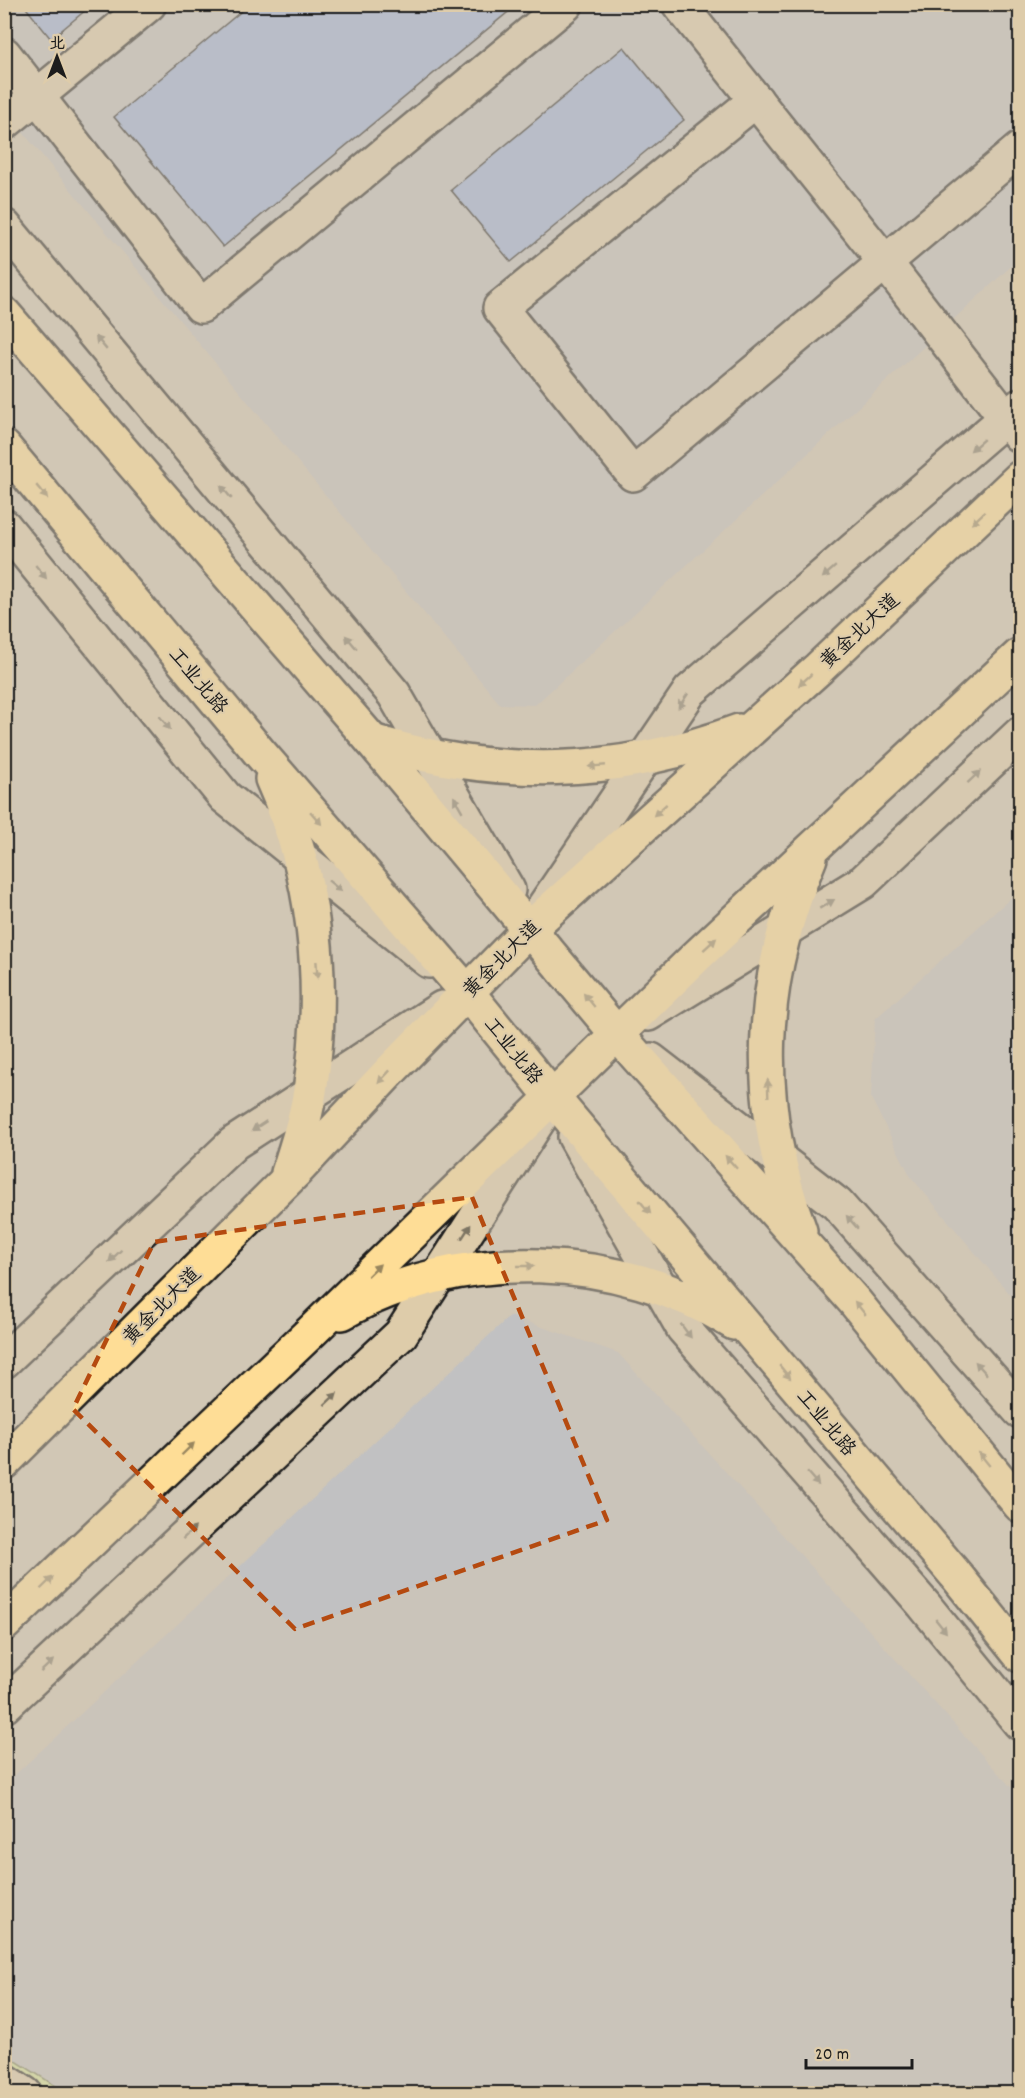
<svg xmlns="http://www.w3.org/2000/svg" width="1025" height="2098" viewBox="0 0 1025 2098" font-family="Dekko,'LXGW WenKai TC',sans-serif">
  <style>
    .built { fill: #c1c1c2 }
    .green { fill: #d7e79a; stroke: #7a825b; stroke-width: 1.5 }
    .building { fill: #9bb2df; stroke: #1c1c1c; stroke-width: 1.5 }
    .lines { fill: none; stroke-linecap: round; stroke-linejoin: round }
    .minor-casing { stroke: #1c1c1c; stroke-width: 38 }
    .major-casing { stroke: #1c1c1c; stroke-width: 38 }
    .minor { stroke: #deccaa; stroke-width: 33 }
    .major { stroke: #fedd96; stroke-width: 33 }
    .oneway { fill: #7d7463 }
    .oneway2 { fill: #98865f }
    .marked { fill: none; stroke: #b54a10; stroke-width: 4.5; stroke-dasharray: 12 8; stroke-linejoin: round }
    .labels { text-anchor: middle; stroke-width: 4.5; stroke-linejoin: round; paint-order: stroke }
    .street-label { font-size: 20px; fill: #1c1c1c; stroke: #deccaa }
  </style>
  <rect width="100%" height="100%" fill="#d1c7b5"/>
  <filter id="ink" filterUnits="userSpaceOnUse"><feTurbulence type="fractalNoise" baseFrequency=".0167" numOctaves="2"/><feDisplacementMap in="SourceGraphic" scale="12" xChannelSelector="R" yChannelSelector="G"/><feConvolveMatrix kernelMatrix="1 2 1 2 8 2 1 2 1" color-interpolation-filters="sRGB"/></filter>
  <g filter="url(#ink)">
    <g class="built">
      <polygon points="4,5 1020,5 1020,258 535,705 500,704 5,111"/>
      <polygon points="1020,890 1020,1306 911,1177 871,1098 875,1019"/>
      <polygon points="510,1316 618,1353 1020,1797 1020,2093 67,2094 5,2054 5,1784"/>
    </g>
    <polygon class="green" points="5,2054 67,2093 5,2093"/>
    <g class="building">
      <polygon points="23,4 93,4 51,39"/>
      <polygon points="250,4 518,4 223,247 114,117"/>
      <polygon points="624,47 684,120 511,262 451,190"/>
    </g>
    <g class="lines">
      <g class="minor-casing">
        <g id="minor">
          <polyline points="679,4 885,262 1019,435"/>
          <polyline points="4,54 201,306 566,4"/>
          <polyline points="756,100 500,308 633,474 1020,149"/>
          <polyline points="4,123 149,4"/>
          <polyline points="4,226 394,694 508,890"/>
          <polyline points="4,526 225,797 429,961"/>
          <polyline points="541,911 690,691 1020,406"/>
          <polyline points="648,1014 863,882 1020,734"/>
          <polyline points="651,1060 837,1204 1020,1411"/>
          <polyline points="575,1137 683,1328 924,1605 1020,1723"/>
          <polyline points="4,1361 234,1143 442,1008"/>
          <polyline points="4,1706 401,1334 540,1118"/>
          <polyline points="4,2080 25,2094"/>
        </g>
      </g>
      <g class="major-casing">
        <g id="major">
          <polyline points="4,314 372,741 616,1033 855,1302 1020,1505"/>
          <polyline points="4,447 260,753 467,992 553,1098 955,1574 1020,1655"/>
          <path d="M 372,741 C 497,779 616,777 739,731"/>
          <path d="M 272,779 C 315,875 326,981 311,1084 C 307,1115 297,1144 288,1173"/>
          <path d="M 800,1231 C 753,1102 757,984 810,858"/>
          <path d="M 342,1313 C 460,1245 619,1252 734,1323"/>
          <polyline points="4,1462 297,1170 390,1071 530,928 819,668 1020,478"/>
          <polyline points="4,1624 312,1331 697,956 1020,655"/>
        </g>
      </g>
      <use href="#minor" class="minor"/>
      <use href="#major" class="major"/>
    </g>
    <defs><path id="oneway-solid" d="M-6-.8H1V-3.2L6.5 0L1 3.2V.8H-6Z" transform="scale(1.5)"/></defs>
    <g class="oneway">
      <use href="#oneway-solid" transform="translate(101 343) rotate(-130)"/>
      <use href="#oneway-solid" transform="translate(977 445) rotate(139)"/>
      <use href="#oneway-solid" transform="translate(226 492) rotate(-130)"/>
      <use href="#oneway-solid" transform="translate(41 572) rotate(51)"/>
      <use href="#oneway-solid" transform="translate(829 572) rotate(139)"/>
      <use href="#oneway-solid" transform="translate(351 642) rotate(-130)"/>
      <use href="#oneway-solid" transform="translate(683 701) rotate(124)"/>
      <use href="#oneway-solid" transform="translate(165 723) rotate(51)"/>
      <use href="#oneway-solid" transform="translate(974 777) rotate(-43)"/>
      <use href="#oneway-solid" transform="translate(458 804) rotate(-120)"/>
      <use href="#oneway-solid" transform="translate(335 886) rotate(39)"/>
      <use href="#oneway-solid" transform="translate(827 904) rotate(-31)"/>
      <use href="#oneway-solid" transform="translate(259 1126) rotate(147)"/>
      <use href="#oneway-solid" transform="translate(852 1222) rotate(-131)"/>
      <use href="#oneway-solid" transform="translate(466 1232) rotate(-57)"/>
      <use href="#oneway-solid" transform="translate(115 1256) rotate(136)"/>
      <use href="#oneway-solid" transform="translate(686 1331) rotate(53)"/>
      <use href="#oneway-solid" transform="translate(981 1368) rotate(-132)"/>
      <use href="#oneway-solid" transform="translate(331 1399) rotate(-43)"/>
      <use href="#oneway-solid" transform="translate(813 1479) rotate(49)"/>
      <use href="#oneway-solid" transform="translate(189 1533) rotate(-43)"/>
      <use href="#oneway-solid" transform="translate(941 1626) rotate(51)"/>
      <use href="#oneway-solid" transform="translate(47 1666) rotate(-43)"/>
    </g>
    <g class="oneway2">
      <use href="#oneway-solid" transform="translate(42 492) rotate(50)"/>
      <use href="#oneway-solid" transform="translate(978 518) rotate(137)"/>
      <use href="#oneway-solid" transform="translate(805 680) rotate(138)"/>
      <use href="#oneway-solid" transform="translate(597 766) rotate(175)"/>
      <use href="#oneway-solid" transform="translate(660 810) rotate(138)"/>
      <use href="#oneway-solid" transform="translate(316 818) rotate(49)"/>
      <use href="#oneway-solid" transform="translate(710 944) rotate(-42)"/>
      <use href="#oneway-solid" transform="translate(317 970) rotate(86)"/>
      <use href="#oneway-solid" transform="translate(589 1000) rotate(-129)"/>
      <use href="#oneway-solid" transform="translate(384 1077) rotate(133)"/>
      <use href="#oneway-solid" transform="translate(768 1088) rotate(-92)"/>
      <use href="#oneway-solid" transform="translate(731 1162) rotate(-132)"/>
      <use href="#oneway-solid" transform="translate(645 1207) rotate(50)"/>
      <use href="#oneway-solid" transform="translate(526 1266)"/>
      <use href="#oneway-solid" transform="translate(374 1270) rotate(-44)"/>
      <use href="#oneway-solid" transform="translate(860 1308) rotate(-129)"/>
      <use href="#oneway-solid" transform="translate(785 1372) rotate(50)"/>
      <use href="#oneway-solid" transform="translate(188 1449) rotate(-44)"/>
      <use href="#oneway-solid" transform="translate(984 1459) rotate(-129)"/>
      <use href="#oneway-solid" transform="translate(47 1583) rotate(-44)"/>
    </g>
  </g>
  <path d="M0 0H1025V2098H0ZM 472,1197 L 607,1520 L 295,1629 L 73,1409 L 154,1242 Z" fill="#d1c7b5" fill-opacity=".55" fill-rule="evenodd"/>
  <path class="marked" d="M 472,1197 L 607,1520 L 295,1629 L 73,1409 L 154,1242 Z"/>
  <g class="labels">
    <g class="street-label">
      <text transform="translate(859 630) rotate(-43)" y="7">黄金北大道</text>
      <text transform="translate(199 680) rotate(50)" y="7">工业北路</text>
      <text transform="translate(501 958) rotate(-45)" y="7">黄金北大道</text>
      <text transform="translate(514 1050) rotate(51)" y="7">工业北路</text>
      <text transform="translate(161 1305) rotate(-45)" y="7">黄金北大道</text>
      <text transform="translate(827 1422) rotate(50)" y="7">工业北路</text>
    </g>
  </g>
  <rect width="1025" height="2098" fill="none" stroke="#deccaa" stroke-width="24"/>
  <rect x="12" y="12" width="1001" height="2074" fill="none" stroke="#1c1c1c" stroke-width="2" filter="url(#ink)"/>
  <g transform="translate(57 57)" stroke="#deccaa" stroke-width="4.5" paint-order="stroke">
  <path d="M0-4.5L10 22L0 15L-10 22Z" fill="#1c1c1c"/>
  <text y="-9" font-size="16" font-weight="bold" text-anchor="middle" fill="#1c1c1c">北</text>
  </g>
  <path d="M806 2059v9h106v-9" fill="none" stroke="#1c1c1c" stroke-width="3"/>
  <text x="815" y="2059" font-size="18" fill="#1c1c1c" stroke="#deccaa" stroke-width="4.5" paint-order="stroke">20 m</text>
</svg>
